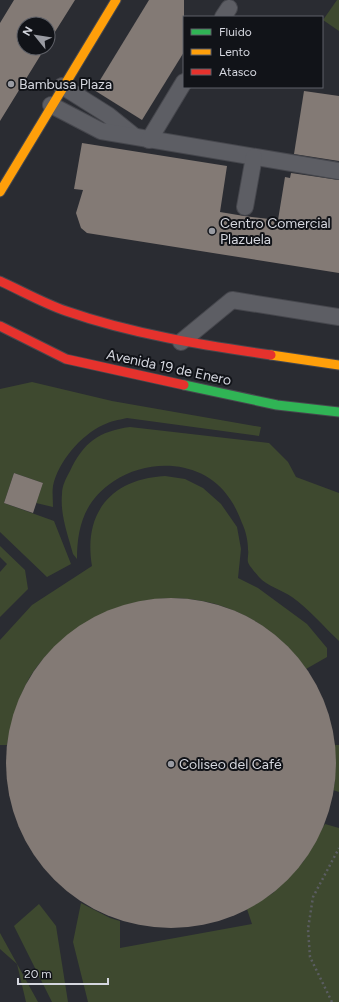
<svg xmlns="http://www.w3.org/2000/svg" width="339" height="1002" viewBox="0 0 339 1002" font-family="Figtree,sans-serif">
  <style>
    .green { fill: #3e492f }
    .building { fill: #837a75 }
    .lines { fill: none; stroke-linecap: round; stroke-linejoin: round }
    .lane-casing { stroke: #46474d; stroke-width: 18 }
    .fast-casing { stroke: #46474d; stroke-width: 11 }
    .slow-casing { stroke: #46474d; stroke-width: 11 }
    .jam-casing { stroke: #46474d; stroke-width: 11 }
    .path { stroke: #5b5d62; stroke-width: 2.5; stroke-dasharray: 2 3; stroke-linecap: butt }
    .lane { stroke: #5d5e64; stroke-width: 16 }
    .fast { stroke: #30b455; stroke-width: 9 }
    .slow { stroke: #ff9f0a; stroke-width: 9 }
    .jam { stroke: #e5322d; stroke-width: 9 }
    .poi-dot { fill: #999ba2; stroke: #111318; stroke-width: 1.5 }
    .labels { text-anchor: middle; stroke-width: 4; stroke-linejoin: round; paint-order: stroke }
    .poi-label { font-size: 14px; fill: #d5d7df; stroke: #111318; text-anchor: start }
    .street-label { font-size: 14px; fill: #d5d7df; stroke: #111318 }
  </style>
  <rect width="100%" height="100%" fill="#2a2c32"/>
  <g class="green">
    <polygon points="337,0 339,0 339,31 323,20"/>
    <path d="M 32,382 L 112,401 L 261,427 L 259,436 L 127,418 C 118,420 111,421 103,425 C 81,435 58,462 53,486 C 52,492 53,500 53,507 L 36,503 L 43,483 L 14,473 L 4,503 L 54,521 L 71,564 L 47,577 L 0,532 L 0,389 Z"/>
    <path d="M 130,427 L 269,443 L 288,462 L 296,477 L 339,493 L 339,641 C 324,627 309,609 292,597 C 282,590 267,586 259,577 C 256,573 249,566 248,562 C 247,558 249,554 248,550 C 248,542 246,531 242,523 C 239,515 235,506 230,499 C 205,460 150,457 114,481 C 85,500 77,526 77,559 L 73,554 C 68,535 60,515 62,494 C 62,486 66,478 70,471 C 83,443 99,431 130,427 Z"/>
    <path d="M 165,476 L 185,479 L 203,488 L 221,504 L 237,527 L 241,549 L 238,578 L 258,588 L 307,624 L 327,648 L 327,657 L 306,669 C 239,575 111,576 39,664 C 20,687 14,717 7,745 L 0,745 L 0,640 L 32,605 L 92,566 C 83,513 111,479 165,476 Z"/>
    <polygon points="0,546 25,570 28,589 0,617 0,572 7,564 0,557"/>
    <polygon points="335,745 339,745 339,792 333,790 335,782"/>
    <polygon points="325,824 339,828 339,1002 88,1002 73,942 81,903 110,918 120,921 120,948 252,924 247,909 273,893 303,862"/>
    <polygon points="39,904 56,926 68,1002 52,1002 14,926"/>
    <polygon points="0,933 38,1002 26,1002 17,964 0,949"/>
  </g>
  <g class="building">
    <polygon points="14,0 75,0 48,43 48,24 24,24 24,48 45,48 0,121 0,23"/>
    <polygon points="149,0 184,0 184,52 142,120 94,90"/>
    <polygon points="304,91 339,96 339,161 294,154"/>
    <polygon points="82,143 227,166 220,212 244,216 278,220 285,177 290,178 291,173 339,180 339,273 87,233 81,228 76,213 83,190 74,189"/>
    <polygon points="14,473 43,483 33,513 4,503"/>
    <circle cx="171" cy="763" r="165"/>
  </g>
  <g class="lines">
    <g class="lane-casing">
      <g id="lane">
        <polyline points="223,17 229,8"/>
        <polyline points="62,86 108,115 134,136"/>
        <polyline points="51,105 101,131 339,171"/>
        <polyline points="149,140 184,82"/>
        <polyline points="245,207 254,157"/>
        <polyline points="181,342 232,300 339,317"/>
      </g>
    </g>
    <g class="fast-casing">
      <polyline id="fast" points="184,385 277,405 339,412"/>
    </g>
    <g class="slow-casing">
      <g id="slow">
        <polyline points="0,192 116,0"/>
        <polyline points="271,355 339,365"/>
      </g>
    </g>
    <g class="jam-casing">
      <g id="jam">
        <path d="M 0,281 C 22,291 43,303 66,311 C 132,334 202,345 271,355"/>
        <polyline points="0,326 66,359 184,385"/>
      </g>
    </g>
    <polyline class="path" points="332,1002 310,957 308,929 313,897 339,848"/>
    <use href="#lane" class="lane"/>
    <use href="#fast" class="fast"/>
    <use href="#slow" class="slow"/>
    <use href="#jam" class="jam"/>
  </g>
  <g class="poi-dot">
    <circle cx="11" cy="84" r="4"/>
    <circle cx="212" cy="231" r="4"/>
    <circle cx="171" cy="764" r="4"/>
  </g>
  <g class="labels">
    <g class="poi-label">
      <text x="19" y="89">Bambusa Plaza</text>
      <text x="220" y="228">Centro Comercial<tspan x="220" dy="16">Plazuela</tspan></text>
      <text x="179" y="769">Coliseo del Café</text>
    </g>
    <g class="street-label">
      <text transform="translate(169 367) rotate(12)" y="5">Avenida 19 de Enero</text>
    </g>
  </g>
  <rect x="183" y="16" width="140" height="72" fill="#111318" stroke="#5f6168"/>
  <rect x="191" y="29" width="20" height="6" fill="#30b455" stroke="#5f6168"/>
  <text x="219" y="36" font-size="12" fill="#d5d7df">Fluido</text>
  <rect x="191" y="49" width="20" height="6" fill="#ff9f0a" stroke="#5f6168"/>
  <text x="219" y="56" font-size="12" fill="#d5d7df">Lento</text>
  <rect x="191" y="69" width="20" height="6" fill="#e5322d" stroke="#5f6168"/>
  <text x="219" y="76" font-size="12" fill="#d5d7df">Atasco</text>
  <g transform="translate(36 36) rotate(300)"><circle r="19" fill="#111318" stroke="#5f6168"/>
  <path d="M0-3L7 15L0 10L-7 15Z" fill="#999ba2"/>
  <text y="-6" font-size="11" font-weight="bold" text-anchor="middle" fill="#d5d7df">N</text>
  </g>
  <path d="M18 978v6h90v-6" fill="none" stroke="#d5d7df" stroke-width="2"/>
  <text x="24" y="978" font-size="12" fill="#d5d7df" stroke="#111318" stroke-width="3" paint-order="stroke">20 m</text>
</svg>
